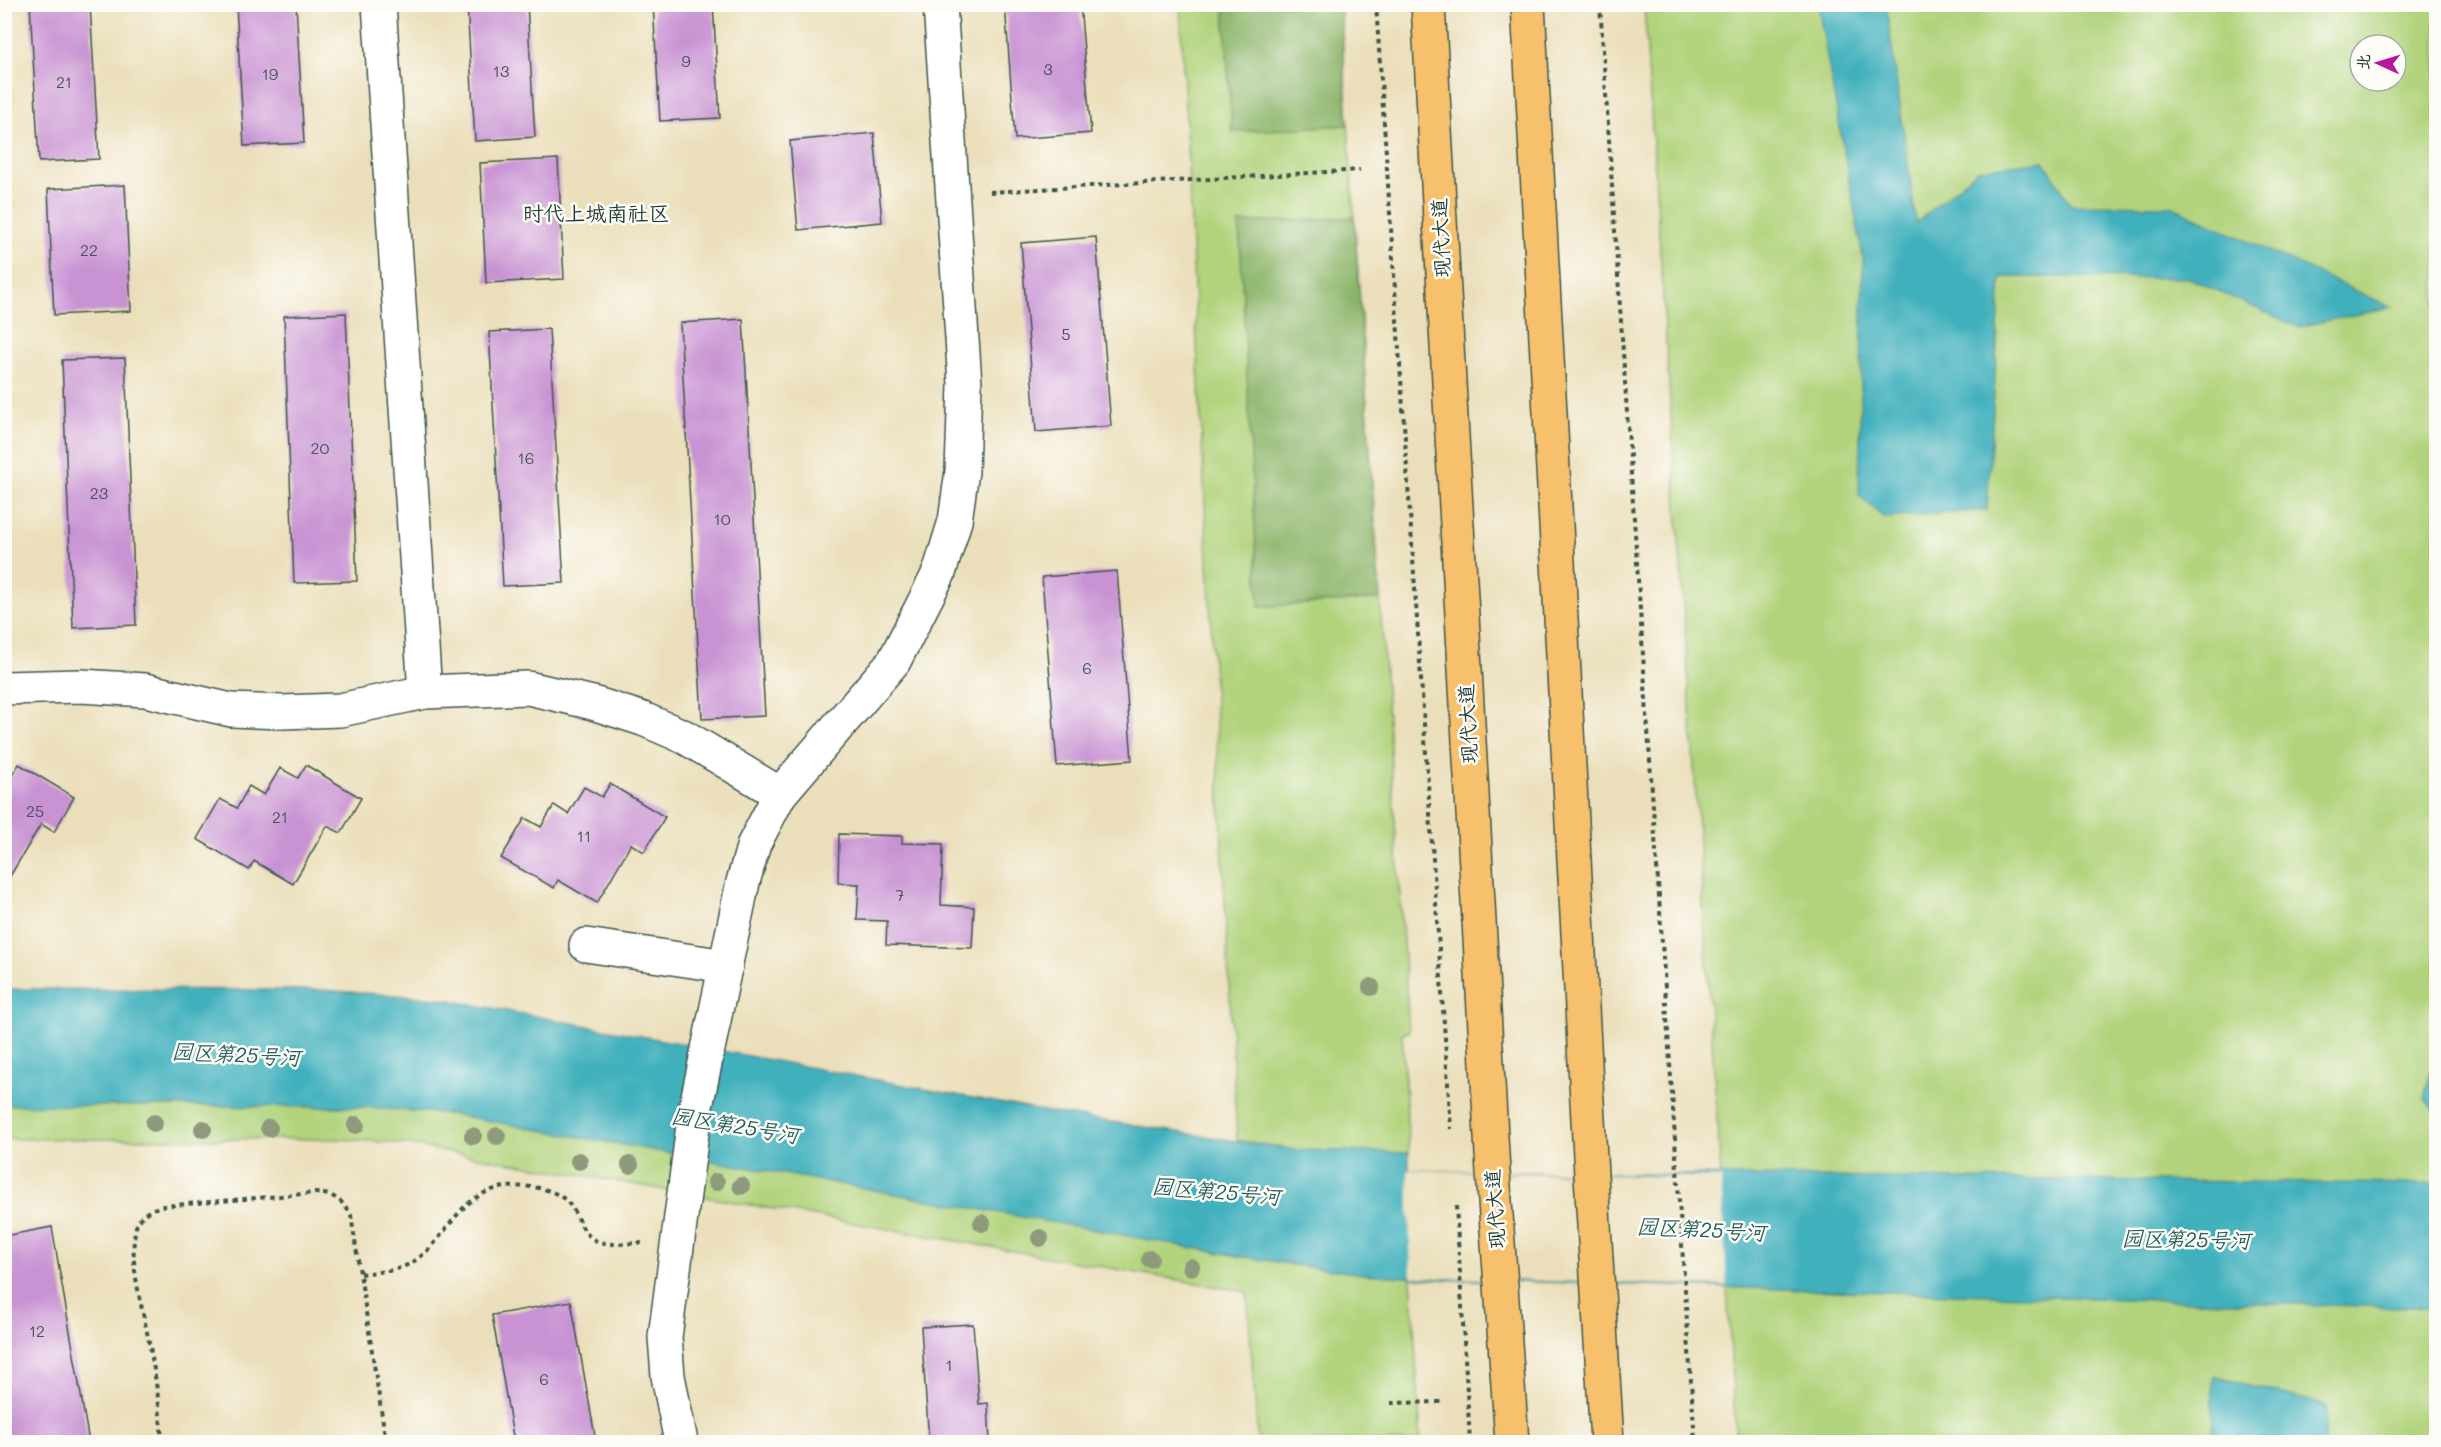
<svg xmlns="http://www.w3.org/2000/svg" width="2441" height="1447" viewBox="0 0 2441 1447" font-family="Mali,'LXGW WenKai TC',sans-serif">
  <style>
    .green { fill: #b1d37b; stroke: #688858; stroke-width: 1.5; fill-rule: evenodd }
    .forest { fill: #8cb56b; stroke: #567950; stroke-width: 1.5 }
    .water { fill: #41b0bd; stroke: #307678; stroke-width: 1.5 }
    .pier { fill: #ebdfbb }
    .building { fill: #c892d3 }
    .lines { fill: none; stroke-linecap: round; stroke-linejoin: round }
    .minor-casing { stroke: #3e5548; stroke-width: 36 }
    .primary-casing { stroke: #3e5548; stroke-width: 36 }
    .path { stroke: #3e5548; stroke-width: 4; stroke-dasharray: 4.5 4.5; stroke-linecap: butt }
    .minor { stroke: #fff; stroke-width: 33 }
    .primary { stroke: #f7c06c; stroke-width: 33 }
    .tree { fill: #8f9a7b }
    .labels { text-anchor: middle; stroke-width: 5; stroke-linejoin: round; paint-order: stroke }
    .number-label { font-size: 16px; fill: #49525c }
    .street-label { font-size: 20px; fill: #1f3d34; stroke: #fdfcf7 }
    .neighbourhood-label { font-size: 21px; fill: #1f3d34; stroke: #fdfcf7 }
    .water-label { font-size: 21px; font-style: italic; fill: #29605d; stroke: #fdfcf7 }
  </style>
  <rect width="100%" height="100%" fill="#fdfcf7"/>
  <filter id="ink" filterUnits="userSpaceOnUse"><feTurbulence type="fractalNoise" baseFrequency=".0167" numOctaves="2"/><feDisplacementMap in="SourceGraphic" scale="12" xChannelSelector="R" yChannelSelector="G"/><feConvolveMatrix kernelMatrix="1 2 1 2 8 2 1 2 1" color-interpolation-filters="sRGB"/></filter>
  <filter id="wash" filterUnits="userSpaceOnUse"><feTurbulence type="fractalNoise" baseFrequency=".008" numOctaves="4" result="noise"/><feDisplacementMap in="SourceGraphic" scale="24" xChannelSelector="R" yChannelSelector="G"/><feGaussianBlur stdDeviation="1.35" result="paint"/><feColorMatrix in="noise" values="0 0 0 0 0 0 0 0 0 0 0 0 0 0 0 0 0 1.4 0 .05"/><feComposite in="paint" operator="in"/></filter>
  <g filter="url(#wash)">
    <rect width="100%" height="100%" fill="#ebdfbb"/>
    <g class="green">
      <polygon points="1180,5 1340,5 1409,1032 1402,1033 1409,1153 1296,1150 1237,1140"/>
      <path d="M 1644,5 L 2436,5 L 2436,1442 L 1736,1442 L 1727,1286 L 1856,1292 L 1849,1177 L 1721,1178 ZM 2360,45 L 2396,45 L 2396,81 L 2360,81 Z"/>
      <polygon points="5,1105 365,1107 452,1114 1299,1266 1411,1277 1421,1442 1258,1442 1247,1292 398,1143 339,1139 5,1139"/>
    </g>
    <g class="forest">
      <polygon points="1224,5 1340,5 1348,125 1232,132"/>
      <polygon points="1354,217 1380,599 1259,607 1239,223"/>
    </g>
    <g class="water">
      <polygon points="1818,5 1886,5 1916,223 1979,169 2044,161 2071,205 2171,206 2391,307 2298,327 2189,278 2001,277 1987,510 1884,518 1859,495 1863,258"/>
      <path d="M 5,989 L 321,990 L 438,998 L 1059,1114 L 1296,1150 L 1409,1153 L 1409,1170 C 1751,1178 2094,1180 2436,1184 L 2436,1308 L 1434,1279 L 1362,1274 L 1244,1257 L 452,1114 L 365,1107 L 5,1105 Z"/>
      <polygon points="2436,1049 2436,1112 2424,1098"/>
      <polygon points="2213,1376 2326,1405 2324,1442 2213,1442"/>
    </g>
    <polygon class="pier" points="1408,1170 1721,1178 1727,1286 1411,1277"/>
    <g id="blocks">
      <g class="building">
        <polygon points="30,4 90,4 99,159 39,162"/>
        <polygon points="236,4 296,4 304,143 244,146"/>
        <polygon points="467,4 527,4 535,137 475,141"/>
        <polygon points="653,4 713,4 720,118 660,121"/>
        <polygon points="1005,4 1080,4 1091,133 1015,139"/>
        <polygon points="874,133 882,222 798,230 790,141"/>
        <polygon points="558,159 564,279 486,283 480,163"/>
        <polygon points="125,185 131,311 54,315 48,189"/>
        <polygon points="1096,237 1111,426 1036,432 1021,243"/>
        <polygon points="346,313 357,581 294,583 284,316"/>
        <polygon points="743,319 765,716 702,719 680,323"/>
        <polygon points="549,329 564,583 503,586 489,332"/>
        <polygon points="125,358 136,625 73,628 62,360"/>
        <polygon points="1117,571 1132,760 1057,766 1042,577"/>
        <polygon points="19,764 74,797 54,832 41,824 6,883 4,882 4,774 11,777"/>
        <polygon points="306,765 361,798 341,833 327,826 293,884 254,861 249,870 197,839 220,799 237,808 249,786 264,795 280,768 298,778"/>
        <polygon points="610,784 665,817 644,852 631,844 597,903 558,880 554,888 501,858 525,818 541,827 554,805 568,814 584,787 602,797"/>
        <polygon points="839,834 902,836 902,843 943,844 941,905 974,907 972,948 886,945 887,921 857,920 859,884 838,883"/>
        <polygon points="52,1227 89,1442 7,1442 4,1426 4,1236"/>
        <polygon points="571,1301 596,1442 514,1442 492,1315"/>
        <polygon points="973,1324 979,1404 988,1403 990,1442 929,1442 921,1327"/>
      </g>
    </g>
  </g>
  <g filter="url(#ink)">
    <use href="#blocks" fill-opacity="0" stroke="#3e5548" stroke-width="1.5"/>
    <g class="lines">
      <g class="minor-casing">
        <g id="minor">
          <polyline points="379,4 425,692"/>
          <polyline points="4,688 81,686 145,690 231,710 282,712 340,710 425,692 528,688 593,703 643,719 685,737 780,794"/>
          <polyline points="586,945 726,966"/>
          <polyline points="681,1442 668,1376 665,1337 695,1111 743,882 754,844 780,794 894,661 939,573 955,521 962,471 965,384 940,4"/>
        </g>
      </g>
      <g class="primary-casing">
        <g id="primary">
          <polyline points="1428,4 1493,1172 1512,1442"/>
          <polyline points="1528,4 1591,1175 1607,1442"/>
        </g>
      </g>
      <g class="path">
        <polyline points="1376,4 1451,1129"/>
        <polyline points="1600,4 1695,1442"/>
        <polyline points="990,192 1360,170"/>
        <polyline points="1456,1206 1470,1442"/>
        <path d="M 360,1274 C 374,1272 392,1272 405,1266 C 448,1247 453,1192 507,1187 C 528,1185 556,1187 570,1205 C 578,1216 581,1231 593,1239 C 606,1247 627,1243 642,1243"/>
        <polyline points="1391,1403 1442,1402"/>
        <path d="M 162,1442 C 160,1407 155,1371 148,1337 C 142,1306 128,1259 136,1227 C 140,1214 151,1209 163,1206 L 315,1193 C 333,1194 342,1199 351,1215 L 386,1442"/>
      </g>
      <use href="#minor" class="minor"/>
      <use href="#primary" class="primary"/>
    </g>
    <g class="tree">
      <circle cx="1371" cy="987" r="9"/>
      <circle cx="154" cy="1123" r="9"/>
      <circle cx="356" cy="1125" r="9"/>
      <circle cx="269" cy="1128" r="9"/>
      <circle cx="203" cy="1129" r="9"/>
      <circle cx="473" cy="1136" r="9"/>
      <circle cx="497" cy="1136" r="9"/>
      <circle cx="579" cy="1161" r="9"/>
      <circle cx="630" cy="1165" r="9"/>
      <circle cx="716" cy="1182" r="9"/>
      <circle cx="741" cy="1186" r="9"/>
      <circle cx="982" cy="1223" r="9"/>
      <circle cx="1040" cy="1238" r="9"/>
      <circle cx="1150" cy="1259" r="9"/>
      <circle cx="1191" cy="1267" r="9"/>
    </g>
  </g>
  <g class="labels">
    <g class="number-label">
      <text x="686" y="67">9</text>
      <text x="1048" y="75">3</text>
      <text x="501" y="77">13</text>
      <text x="270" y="80">19</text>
      <text x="64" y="88">21</text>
      <text x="89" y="256">22</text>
      <text x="1066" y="340">5</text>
      <text x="320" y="454">20</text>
      <text x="526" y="464">16</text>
      <text x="99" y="499">23</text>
      <text x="722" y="525">10</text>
      <text x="1087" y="674">6</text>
      <text x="35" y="817">25</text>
      <text x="280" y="823">21</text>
      <text x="584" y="842">11</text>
      <text x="900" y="901">7</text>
      <text x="37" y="1337">12</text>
      <text x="949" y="1371">1</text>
      <text x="544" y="1385">6</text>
    </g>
    <g class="street-label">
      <text transform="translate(1441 238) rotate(-93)" y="7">现代大道</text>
      <text transform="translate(1468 724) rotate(-93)" y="7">现代大道</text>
      <text transform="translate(1495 1209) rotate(-94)" y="7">现代大道</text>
    </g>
    <g class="neighbourhood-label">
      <text x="596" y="221">时代上城南社区</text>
    </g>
    <g class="water-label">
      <text transform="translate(236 1055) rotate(3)" y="7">园区第25号河</text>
      <text transform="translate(735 1126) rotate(9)" y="7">园区第25号河</text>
      <text transform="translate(1216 1192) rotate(5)" y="7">园区第25号河</text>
      <text transform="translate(1701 1230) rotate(3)" y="7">园区第25号河</text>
      <text transform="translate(2186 1240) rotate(1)" y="7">园区第25号河</text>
    </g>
  </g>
  <rect width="2441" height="1447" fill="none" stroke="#fdfcf7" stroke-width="24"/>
  <g transform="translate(2378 63) rotate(274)"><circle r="28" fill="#fdfcf7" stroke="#a4b0a9" stroke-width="1.5"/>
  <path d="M0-4.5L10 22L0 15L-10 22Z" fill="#b5179e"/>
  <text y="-9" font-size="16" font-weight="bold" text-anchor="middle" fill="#1f3d34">北</text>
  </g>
</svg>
